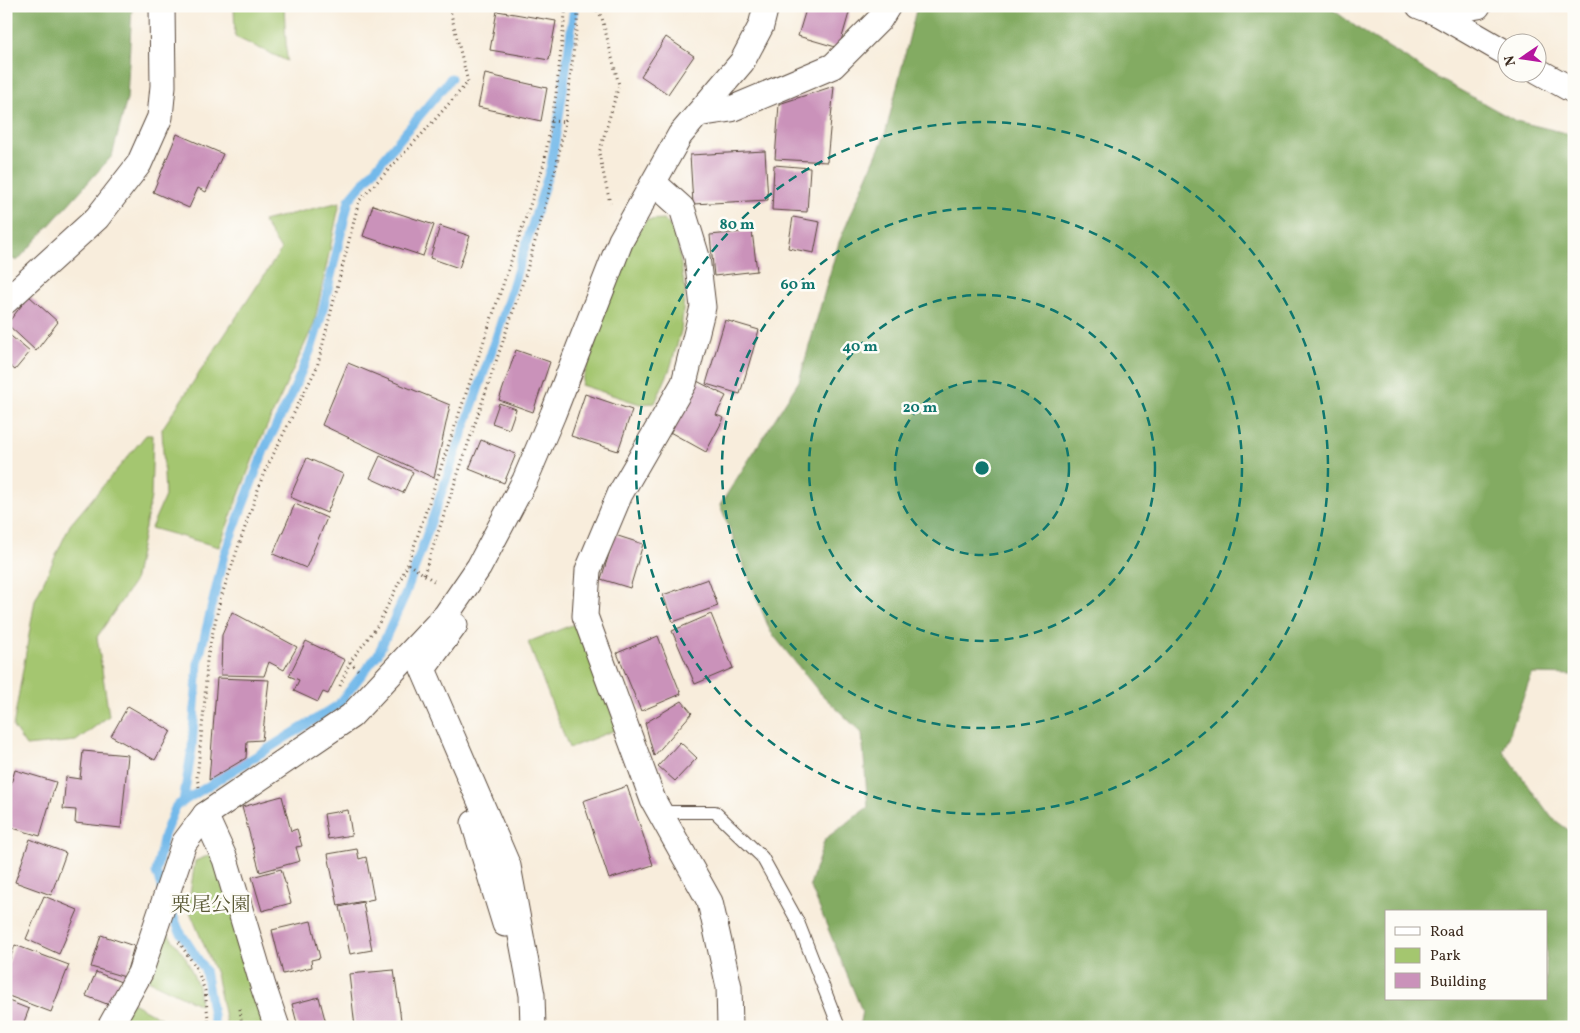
<svg xmlns="http://www.w3.org/2000/svg" width="1580" height="1033" viewBox="0 0 1580 1033" font-family="Vollkorn,'Noto Serif JP',serif">
  <style>
    .green { fill: #a4c66f; stroke: #707846 }
    .forest { fill: #83ab62; stroke: #5f6a40; fill-rule: evenodd }
    .lines { fill: none; stroke-linecap: round; stroke-linejoin: round }
    .stream { stroke: #73b9ea; stroke-width: 9 }
    .building { fill: #ca92ba }
    .service-casing { stroke: #57473a; stroke-width: 14 }
    .minor-casing { stroke: #57473a; stroke-width: 27 }
    .path { stroke: #57473a; stroke-width: 3; stroke-dasharray: 1 4; stroke-linecap: butt }
    .service { stroke: #fff; stroke-width: 12 }
    .minor { stroke: #fff; stroke-width: 25 }
    .ring { fill: none; stroke: #0f766e; stroke-width: 2.5; stroke-dasharray: 9 6 }
    .labels { text-anchor: middle; stroke-width: 5; stroke-linejoin: round; paint-order: stroke }
    .park-label { font-size: 20px; fill: #5a5936; stroke: #fdfcf7 }
    .centre { fill: #0f766e; stroke: #fdfcf7; stroke-width: 2.5 }
    .ring-label { font-size: 15px; text-anchor: middle; font-weight: bold; fill: #0f766e; stroke: #fdfcf7; stroke-width: 5; stroke-linejoin: round; paint-order: stroke }
  </style>
  <rect width="100%" height="100%" fill="#fdfcf7"/>
  <filter id="ink" filterUnits="userSpaceOnUse"><feTurbulence type="fractalNoise" baseFrequency=".02" numOctaves="2"/><feDisplacementMap in="SourceGraphic" scale="10" xChannelSelector="R" yChannelSelector="G"/><feConvolveMatrix kernelMatrix="1 2 1 2 8 2 1 2 1" color-interpolation-filters="sRGB"/></filter>
  <filter id="wash" filterUnits="userSpaceOnUse"><feTurbulence type="fractalNoise" baseFrequency=".0096" numOctaves="4" result="noise"/><feDisplacementMap in="SourceGraphic" scale="20" xChannelSelector="R" yChannelSelector="G"/><feGaussianBlur stdDeviation="1.12" result="paint"/><feColorMatrix in="noise" values="0 0 0 0 0 0 0 0 0 0 0 0 0 0 0 0 0 1.4 0 .05"/><feComposite in="paint" operator="in"/></filter>
  <g filter="url(#wash)">
    <rect width="100%" height="100%" fill="#f8eddc"/>
    <g class="green">
      <polygon points="234,6 284,6 287,61 235,37"/>
      <polygon points="340,202 314,324 258,446 219,547 151,528 165,496 162,429 281,250 263,221"/>
      <polygon points="664,219 676,233 685,290 681,331 670,369 655,403 640,404 581,385 621,261 646,220"/>
      <polygon points="146,435 153,435 151,497 134,582 97,637 109,716 76,741 26,746 13,727 35,600 70,525"/>
      <polygon points="577,623 618,729 569,748 528,642"/>
      <polygon points="218,852 272,1027 227,1027 216,974 188,907 195,861"/>
      <polygon points="163,927 186,958 198,986 200,1005 148,980"/>
      <polygon points="129,1001 177,1027 115,1027"/>
    </g>
    <g class="forest">
      <polygon points="6,6 132,6 127,99 112,156 17,261 6,256"/>
      <path d="M 917,6 L 1328,6 L 1359,29 L 1438,78 L 1516,121 L 1574,135 L 1574,675 L 1532,674 L 1503,751 L 1552,818 L 1574,834 L 1574,1027 L 859,1027 L 862,1011 L 810,885 L 825,839 L 868,807 L 862,733 L 819,692 L 770,631 L 720,505 L 799,381 L 839,242 L 885,135 ZM 1386,912 L 1546,912 L 1546,999 L 1386,999 Z"/>
    </g>
    <g class="lines">
      <g class="stream">
        <polyline points="183,802 192,748 198,663 224,555 265,448 291,396 311,349 321,318 349,200 451,78"/>
        <polyline points="162,889 156,872 164,835 176,806 338,705 378,654 406,593 492,350 551,166 564,85 574,6"/>
        <polyline points="169,905 179,930 205,970 215,1027"/>
      </g>
    </g>
    <g id="blocks">
      <g class="building">
        <polygon points="183,6 214,6 214,8 183,11"/>
        <polygon points="807,6 851,6 839,48 798,36"/>
        <polygon points="497,11 556,21 549,60 490,50"/>
        <polygon points="666,37 694,56 668,94 641,76"/>
        <polygon points="485,74 547,88 541,121 478,107"/>
        <polygon points="834,86 827,162 775,159 779,104"/>
        <polygon points="177,134 223,154 206,192 198,188 189,208 153,192"/>
        <polygon points="765,151 768,200 693,204 690,155"/>
        <polygon points="774,165 810,168 807,212 772,210"/>
        <polygon points="373,205 434,225 423,256 363,236"/>
        <polygon points="793,217 820,222 814,253 788,248"/>
        <polygon points="440,226 470,236 459,268 430,258"/>
        <polygon points="752,231 757,271 714,276 710,235"/>
        <polygon points="29,296 58,322 36,351 7,324"/>
        <polygon points="725,320 759,330 740,394 706,384"/>
        <polygon points="6,332 30,352 15,370 6,363"/>
        <polygon points="516,350 550,362 533,412 499,400"/>
        <polygon points="348,363 450,405 434,478 322,425"/>
        <polygon points="695,380 726,396 716,415 724,418 706,452 668,431"/>
        <polygon points="585,394 632,410 618,451 571,436"/>
        <polygon points="499,403 516,409 509,429 492,423"/>
        <polygon points="481,440 516,454 504,483 469,469"/>
        <polygon points="380,456 413,472 403,493 370,478"/>
        <polygon points="307,458 343,474 327,513 290,497"/>
        <polygon points="295,504 327,518 306,568 273,554"/>
        <polygon points="615,535 643,544 630,588 601,579"/>
        <polygon points="708,579 718,606 673,622 663,595"/>
        <polygon points="232,612 297,647 284,670 269,662 264,676 221,675 222,635"/>
        <polygon points="711,614 733,668 695,684 672,631"/>
        <polygon points="658,636 681,694 641,711 617,653"/>
        <polygon points="306,641 345,660 328,694 323,692 318,702 294,691 299,680 289,676"/>
        <polygon points="217,678 269,680 262,740 247,741 246,758 209,780"/>
        <polygon points="682,701 692,713 654,756 645,723"/>
        <polygon points="128,706 171,731 155,760 111,736"/>
        <polygon points="680,742 697,758 675,781 658,766"/>
        <polygon points="83,751 128,755 121,828 75,823 76,810 63,809 66,777 80,779"/>
        <polygon points="15,770 56,782 40,836 6,826 6,801"/>
        <polygon points="627,786 653,865 609,879 583,801"/>
        <polygon points="282,796 291,831 297,829 302,846 296,847 300,861 260,872 242,807"/>
        <polygon points="348,810 352,835 328,839 324,814"/>
        <polygon points="30,839 66,853 51,895 15,882"/>
        <polygon points="357,849 359,859 366,857 374,899 338,906 328,854"/>
        <polygon points="281,869 291,903 262,911 252,877"/>
        <polygon points="44,896 78,910 59,954 26,939"/>
        <polygon points="363,902 372,950 350,954 340,907"/>
        <polygon points="311,921 320,958 311,960 312,967 283,974 272,930"/>
        <polygon points="101,935 134,946 125,977 91,967"/>
        <polygon points="15,945 69,965 51,1012 6,995 6,970"/>
        <polygon points="394,970 402,1027 355,1027 349,974"/>
        <polygon points="96,972 121,982 112,1006 86,996"/>
        <polygon points="319,997 327,1027 298,1027 292,1004"/>
        <polygon points="6,1000 29,1009 22,1027 6,1027"/>
      </g>
    </g>
  </g>
  <g filter="url(#ink)">
    <use href="#blocks" fill-opacity="0" stroke="#57473a" stroke-width="1"/>
    <g class="lines">
      <g class="service-casing">
        <polyline id="service" points="660,812 715,812 762,857 798,922 839,1027"/>
      </g>
      <g class="minor-casing">
        <g id="minor">
          <polyline points="1419,6 1437,13 1478,6"/>
          <polyline points="1437,13 1508,54"/>
          <polyline points="1538,71 1574,91"/>
          <polyline points="698,114 731,109 833,66 880,19 888,6"/>
          <polyline points="654,183 682,208 697,257 703,307 684,383 620,494 588,570 585,616 653,800 710,902 729,987 730,1027"/>
          <polyline points="6,301 97,218 139,164 160,117 163,86 162,6"/>
          <polyline points="455,625 423,669 508,866 532,995 533,1027"/>
          <polyline points="205,815 225,859 263,986 277,1027"/>
          <polyline points="474,823 505,924"/>
          <polyline points="110,1027 140,973 184,843 205,815 351,716 446,615 479,567 525,480 553,414 621,240 680,135 742,62 761,26 766,6"/>
        </g>
      </g>
      <g class="path">
        <polyline points="595,6 602,18 619,85 599,153 610,203"/>
        <polyline points="551,121 565,122"/>
        <polyline points="408,564 437,583"/>
        <polyline points="424,574 526,273 557,164 565,122 579,6"/>
        <polyline points="350,662 358,670"/>
        <polyline points="340,686 350,662 378,625 408,564 544,164 556,94 566,6"/>
        <polyline points="199,787 197,778 205,698 207,659 220,600 263,475 317,367 359,201 423,133 468,82 449,6"/>
        <polyline points="179,942 197,969 205,991 209,1027"/>
        <polyline points="240,1009 242,1027"/>
      </g>
      <use href="#service" class="service"/>
      <use href="#minor" class="minor"/>
    </g>
  </g>
  <circle cx="982" cy="468" r="87" fill="#0f766e" fill-opacity=".12"/>
  <g class="ring">
    <circle cx="982" cy="468" r="87"/>
    <circle cx="982" cy="468" r="173"/>
    <circle cx="982" cy="468" r="260"/>
    <circle cx="982" cy="468" r="346"/>
  </g>
  <g class="labels">
    <g class="park-label">
      <text x="211" y="911">栗尾公園</text>
    </g>
  </g>
  <circle cx="982" cy="468" r="8" class="centre"/>
  <g class="ring-label">
    <text x="737" y="229">80 m</text>
    <text x="798" y="289">60 m</text>
    <text x="860" y="351">40 m</text>
    <text x="920" y="412">20 m</text>
  </g>
  <rect width="1580" height="1033" fill="none" stroke="#fdfcf7" stroke-width="25"/>
  <rect x="1385" y="910" width="162" height="90" fill="#fdfcf7" stroke="#afa8a0"/>
  <rect x="1395" y="927" width="25" height="8" fill="#ffffff" stroke="#afa8a0"/>
  <text x="1430" y="936" font-size="15" fill="#3b2a1e">Road</text>
  <rect x="1395" y="948" width="25" height="15" fill="#a4c66f" stroke="#afa8a0"/>
  <text x="1430" y="960" font-size="15" fill="#3b2a1e">Park</text>
  <rect x="1395" y="973" width="25" height="15" fill="#ca92ba" stroke="#afa8a0"/>
  <text x="1430" y="986" font-size="15" fill="#3b2a1e">Building</text>
  <g transform="translate(1522 58) rotate(257)"><circle r="24" fill="#fdfcf7" stroke="#afa8a0"/>
  <path d="M0-4L9 19L0 12L-9 19Z" fill="#b5179e"/>
  <text y="-8" font-size="14" font-weight="bold" text-anchor="middle" fill="#3b2a1e">N</text>
  </g>
</svg>
